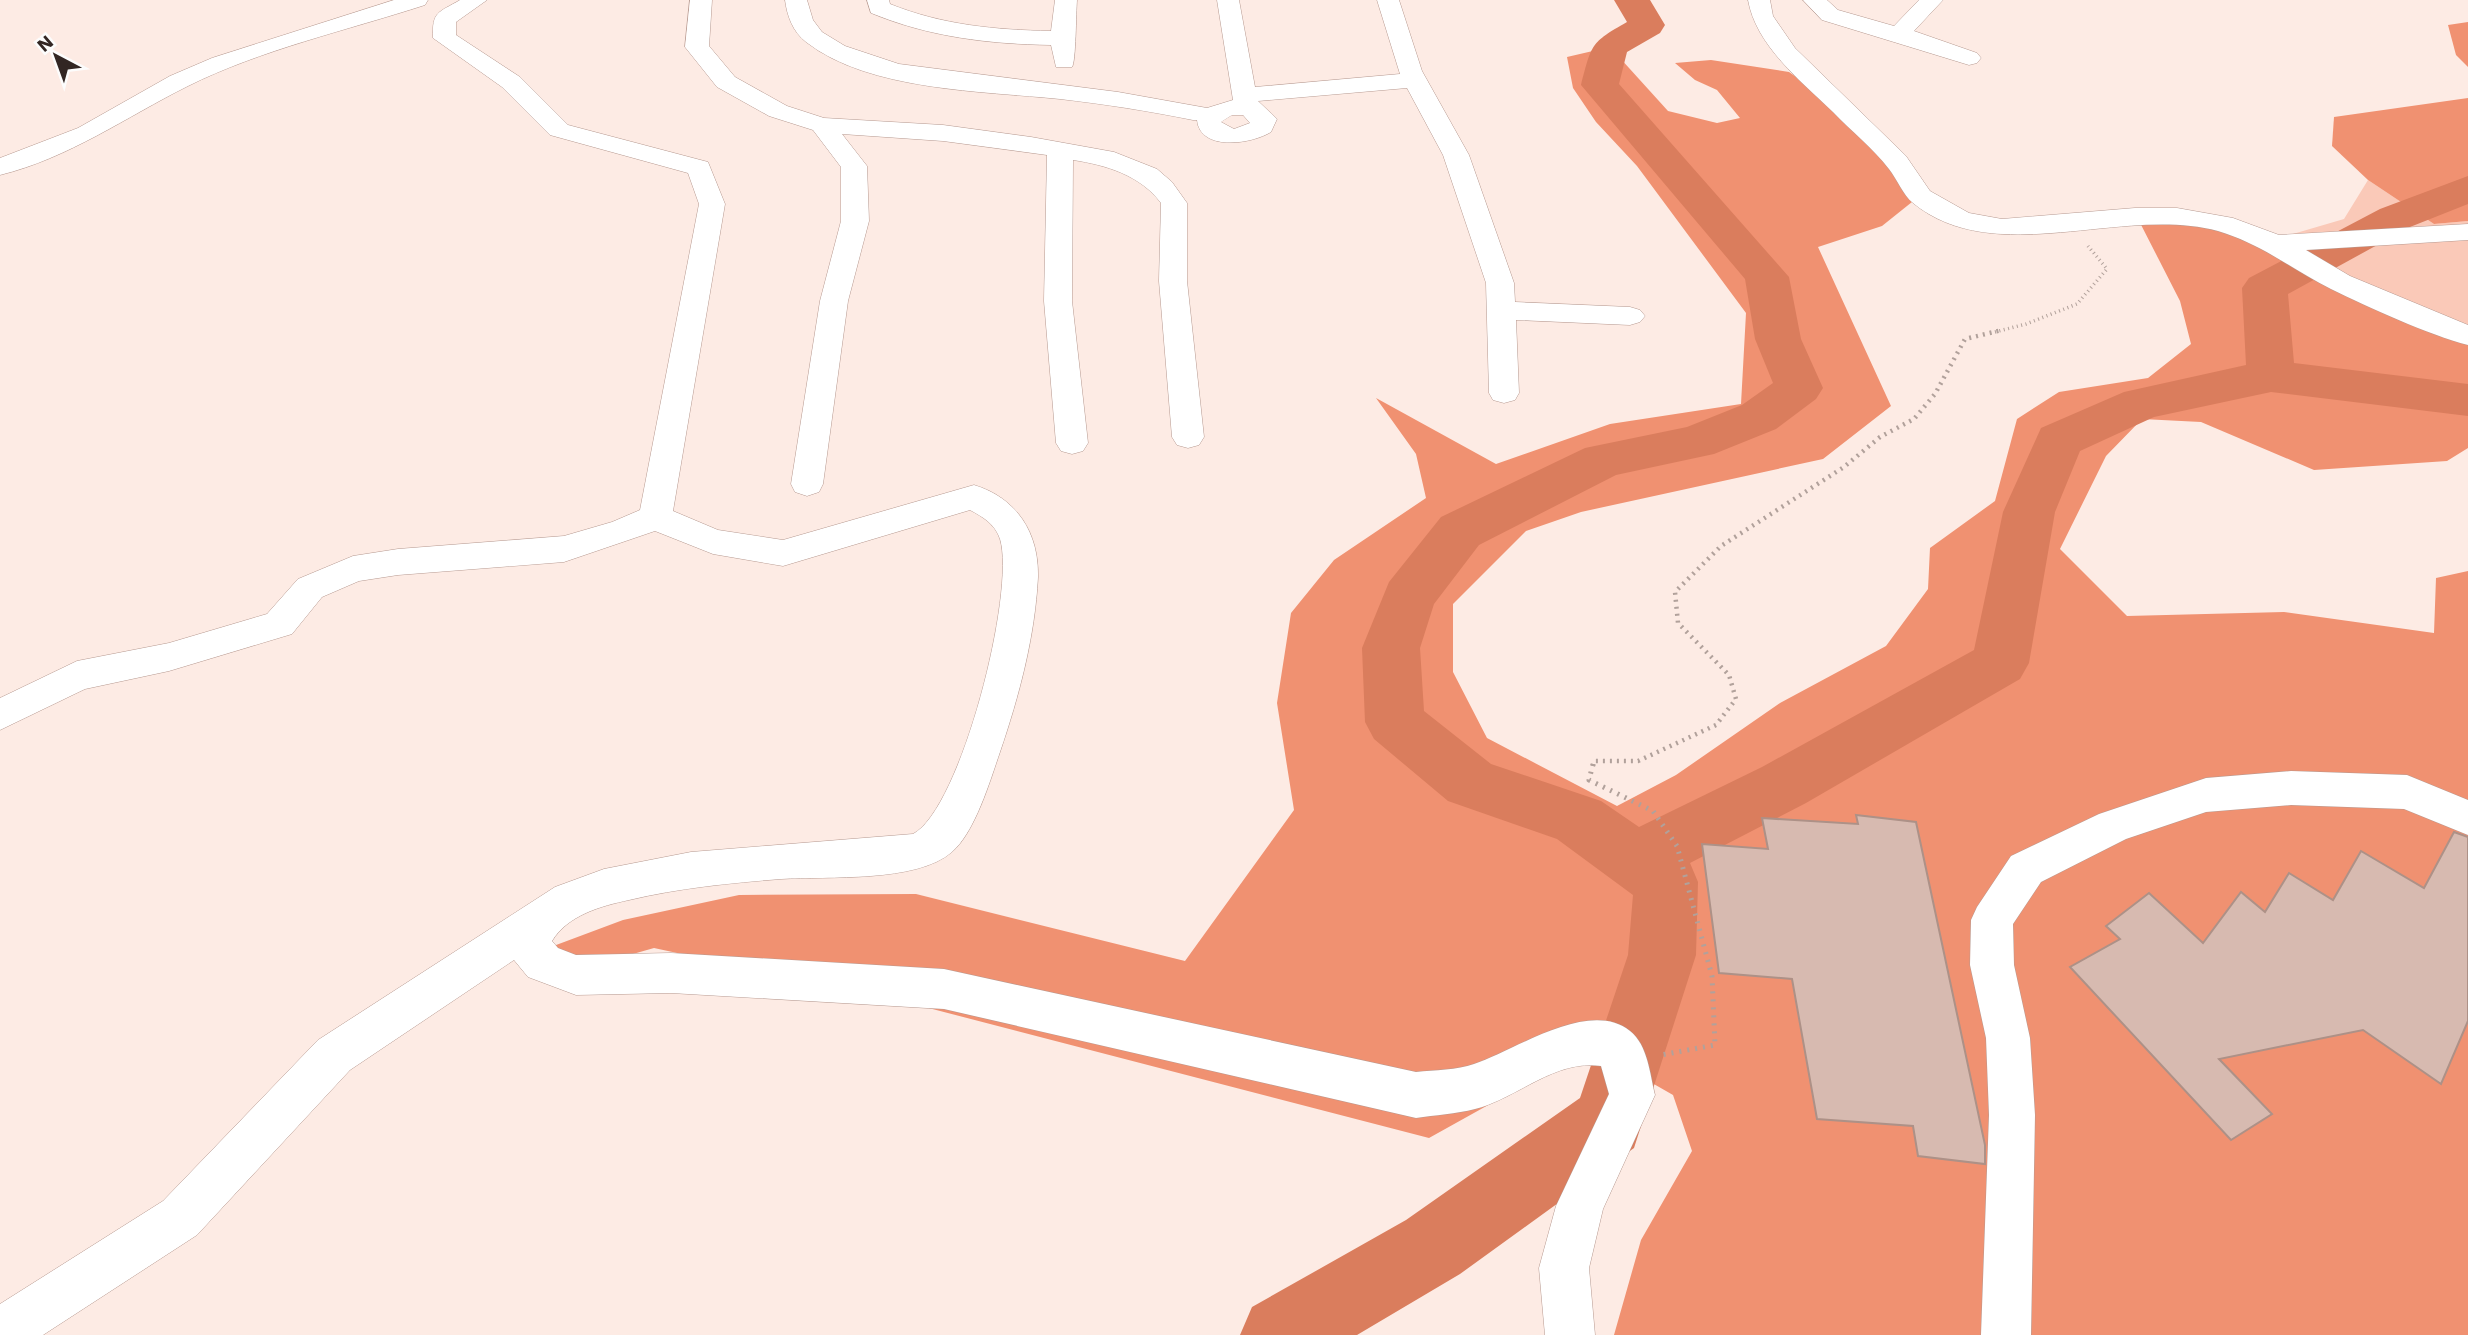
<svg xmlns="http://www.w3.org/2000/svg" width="2468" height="1335" viewBox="0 0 2468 1335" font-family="'Work Sans',sans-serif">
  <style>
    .green { fill: #fac9b8 }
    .forest { fill: #f09171 }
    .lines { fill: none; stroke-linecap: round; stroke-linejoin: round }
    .river { fill: #da7d5d; fill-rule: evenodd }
    .building { fill: #d7bab0; stroke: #ad9187; stroke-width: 2 }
    .minor-casing { stroke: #b69990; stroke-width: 1 }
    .path-far2 { stroke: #b1a19b; stroke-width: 3.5; stroke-dasharray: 1 3.5; stroke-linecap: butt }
    .path-far1 { stroke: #b1a19b; stroke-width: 4.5; stroke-dasharray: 2 5; stroke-linecap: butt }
    .path { stroke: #b1a19b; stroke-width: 5; stroke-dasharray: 2 6; stroke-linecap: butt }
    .minor { fill: #fff; fill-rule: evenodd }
  </style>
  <rect width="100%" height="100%" fill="#fdebe4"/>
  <polygon class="green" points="2368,180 2434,224 2468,221 2468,333 2389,302 2276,239 2344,219"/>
  <g class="forest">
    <polygon points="2468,22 2468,67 2456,55 2448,25"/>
    <polygon points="1610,47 1668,111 1717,123 1740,118 1717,90 1695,80 1675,63 1711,60 1789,72 1862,123 1922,194 1882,226 1818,247 1891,406 1823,459 1581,512 1526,531 1453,604 1453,672 1487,738 1617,806 1676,775 1780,703 1886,646 1928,589 1930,548 1995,501 2017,419 2059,392 2148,378 2191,344 2180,301 2135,213 2178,213 2468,333 2468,448 2447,461 2314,470 2201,422 2142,419 2106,456 2060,549 2127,616 2284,612 2434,633 2436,578 2468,571 2468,1335 1614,1335 1641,1240 1692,1151 1673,1095 1591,1048 1429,1138 917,1005 654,948 566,973 524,957 623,920 739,895 916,894 1185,961 1294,810 1277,703 1291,613 1334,560 1426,498 1416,454 1376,398 1496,464 1610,424 1741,404 1746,313 1637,166 1596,122 1573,88 1567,57"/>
    <polygon points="2468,98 2468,221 2434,224 2368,180 2332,146 2334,117"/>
  </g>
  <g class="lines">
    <path class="river" d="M 1614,0 L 1650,0 L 1665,25 L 1660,33 L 1627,52 L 1619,84 L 1789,277 L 1801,339 L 1823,388 L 1816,399 L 1776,429 L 1714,454 L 1616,475 L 1479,545 L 1434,604 L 1420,648 L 1424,711 L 1491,764 L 1601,801 L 1639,827 L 1762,767 L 1974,650 L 2003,512 L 2041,428 L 2124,392 L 2246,365 L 2242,288 L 2249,278 L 2380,209 L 2468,176 L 2468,204 L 2410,227 L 2288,294 L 2294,363 L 2468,384 L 2468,416 L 2271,392 L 2154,417 L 2080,451 L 2055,512 L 2029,663 L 2020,679 L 1806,803 L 1690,863 L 1698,882 L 1696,955 L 1634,1148 L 1460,1274 L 1357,1335 L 1240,1335 L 1252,1307 L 1406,1220 L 1580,1098 L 1628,955 L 1633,895 L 1557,839 L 1448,801 L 1374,739 L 1365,722 L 1362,648 L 1389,582 L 1441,517 L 1585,448 L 1687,427 L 1742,405 L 1773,383 L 1755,339 L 1745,279 L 1581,85 C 1592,44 1590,43 1627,22 Z"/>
  </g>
  <g class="building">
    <polygon points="1856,815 1916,822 1985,1145 1985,1164 1918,1156 1913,1126 1817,1119 1792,979 1719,973 1702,844 1768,849 1762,818 1858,824"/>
    <polygon points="2454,832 2468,837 2468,1021 2441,1084 2363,1030 2219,1059 2272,1114 2231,1140 2070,967 2120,939 2106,926 2149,893 2203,943 2241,892 2265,912 2289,873 2333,900 2361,851 2424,888"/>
  </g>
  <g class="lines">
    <g class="minor-casing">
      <g id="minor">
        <path d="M 394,0 L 428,0 L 425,5 C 348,30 260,50 188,86 C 126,117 69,158 0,175 L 0,158 L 78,128 L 170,76 L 212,58 Z"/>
        <path d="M 460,0 L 487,0 L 456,22 L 456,35 L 520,77 L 568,125 L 708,162 L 725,204 L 673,511 L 718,530 L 783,540 L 974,485 C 1017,498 1039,533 1038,577 C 1035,637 1019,696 1000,752 C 990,781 975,832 952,852 C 916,883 828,876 781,879 C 731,883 679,888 629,900 C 601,906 568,915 552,941 L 558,948 L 576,955 L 671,953 L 944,969 L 1416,1072 C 1435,1070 1457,1070 1474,1064 C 1514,1051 1589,998 1630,1031 C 1648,1045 1650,1075 1655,1095 L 1603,1209 L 1589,1268 L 1595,1335 L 1545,1335 L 1539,1268 L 1556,1206 L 1609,1094 L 1601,1066 C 1555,1059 1518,1098 1475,1109 C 1456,1114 1435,1115 1416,1118 L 944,1009 L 671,993 L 576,995 L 528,977 L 514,960 L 350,1070 L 197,1235 L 43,1335 L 0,1335 L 0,1304 L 163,1201 L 318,1040 L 555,887 L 604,869 L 691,852 L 913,834 C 961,809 1016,591 1000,539 C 995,524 983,517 970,510 L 783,566 L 713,554 L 655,531 L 564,562 L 398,575 L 359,581 L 322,597 L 292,634 L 169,671 L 85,689 L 0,730 L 0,698 L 77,661 L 169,643 L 267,614 L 298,579 L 353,556 L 398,549 L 564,536 L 612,522 L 640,510 L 699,204 L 688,173 L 550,135 L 502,87 L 433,38 C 432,11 438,13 460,0 Z"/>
        <path d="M 690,0 L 712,0 L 709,46 L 735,77 L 787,106 L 824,118 L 943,125 L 1031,137 L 1114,152 L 1157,169 L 1172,182 L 1187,203 L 1187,281 L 1204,437 L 1199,445 L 1188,448 L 1177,445 L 1172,437 L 1159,281 L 1161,203 C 1140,175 1106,165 1073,160 L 1072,301 L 1088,443 L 1083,451 L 1072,454 L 1061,451 L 1056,443 L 1044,301 L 1047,155 L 943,141 L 842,134 L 867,166 L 869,221 L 848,301 L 823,484 L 819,492 L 807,496 L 795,492 L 791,484 L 820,301 L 841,221 L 841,167 L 813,130 L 769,116 L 717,87 L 685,47 Z"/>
        <path d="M 785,0 L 807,0 L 813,20 L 822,32 L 845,46 L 899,64 L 1118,92 L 1207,108 L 1233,100 L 1217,0 L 1239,0 L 1255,87 L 1400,74 L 1377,0 L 1399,0 L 1422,71 L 1469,155 L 1514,283 L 1515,302 L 1630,307 L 1640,310 L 1645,316 L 1640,322 L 1630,325 L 1516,320 L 1519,393 L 1515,400 L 1504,403 L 1493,400 L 1489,393 L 1486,283 L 1443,155 L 1407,88 L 1258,101 L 1277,119 L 1271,132 C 1252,144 1200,152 1197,120 L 1193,120 C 1149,111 1104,104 1060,99 C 983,91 869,91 806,42 C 793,32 787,16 785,0 ZM 1232,115 L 1243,115 L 1250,123 L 1234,129 L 1221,122 Z"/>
        <path d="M 867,0 L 889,0 L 890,4 C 942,25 996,30 1051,31 L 1055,0 L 1077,0 C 1076,12 1076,62 1072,67 L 1056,67 L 1051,45 C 989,44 929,37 871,13 Z"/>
        <path d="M 1748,0 L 1770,0 L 1773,16 L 1795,48 L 1906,156 L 1930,191 L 1969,213 L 2002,219 L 2135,208 L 2177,208 L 2233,218 L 2279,235 L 2468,224 L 2468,240 L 2306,250 L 2350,276 L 2468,325 L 2468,345 C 2429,335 2368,307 2331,289 C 2291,269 2262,244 2218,231 C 2122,205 1995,270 1913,203 C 1903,195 1897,179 1889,169 C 1873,148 1851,131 1833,112 C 1801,81 1756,46 1748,0 Z"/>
        <polygon points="1803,0 1827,0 1838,10 1894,26 1919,0 1943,0 1914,31 1977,53 1981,58 1977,63 1969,65 1822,20"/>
        <polygon points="2291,771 2407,775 2468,800 2468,835 2404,809 2291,805 2206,812 2126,839 2041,882 2013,924 2014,965 2030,1038 2035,1115 2031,1335 1981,1335 1989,1115 1986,1038 1970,965 1971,920 1977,907 2011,856 2099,814 2206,778"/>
      </g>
    </g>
    <polyline class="path-far2" points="1995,332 2026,324 2077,304 2107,269 2088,246"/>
    <polyline class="path-far1" points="1593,766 1594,761 1638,761 1716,725 1736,699 1729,675 1678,623 1675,592 1721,546 1844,467 1880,437 1914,419 1935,394 1965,339 2002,330"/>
    <polyline class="path" points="1593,764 1589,780 1653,811 1677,846 1712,976 1715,1045 1661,1055"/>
    <use href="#minor" class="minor"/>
  </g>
  <g transform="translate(56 56) rotate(319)" stroke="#fcfcfc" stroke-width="5" paint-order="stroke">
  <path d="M0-5L12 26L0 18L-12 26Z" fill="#322623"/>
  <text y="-10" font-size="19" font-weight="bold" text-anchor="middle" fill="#322623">N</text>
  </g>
</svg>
